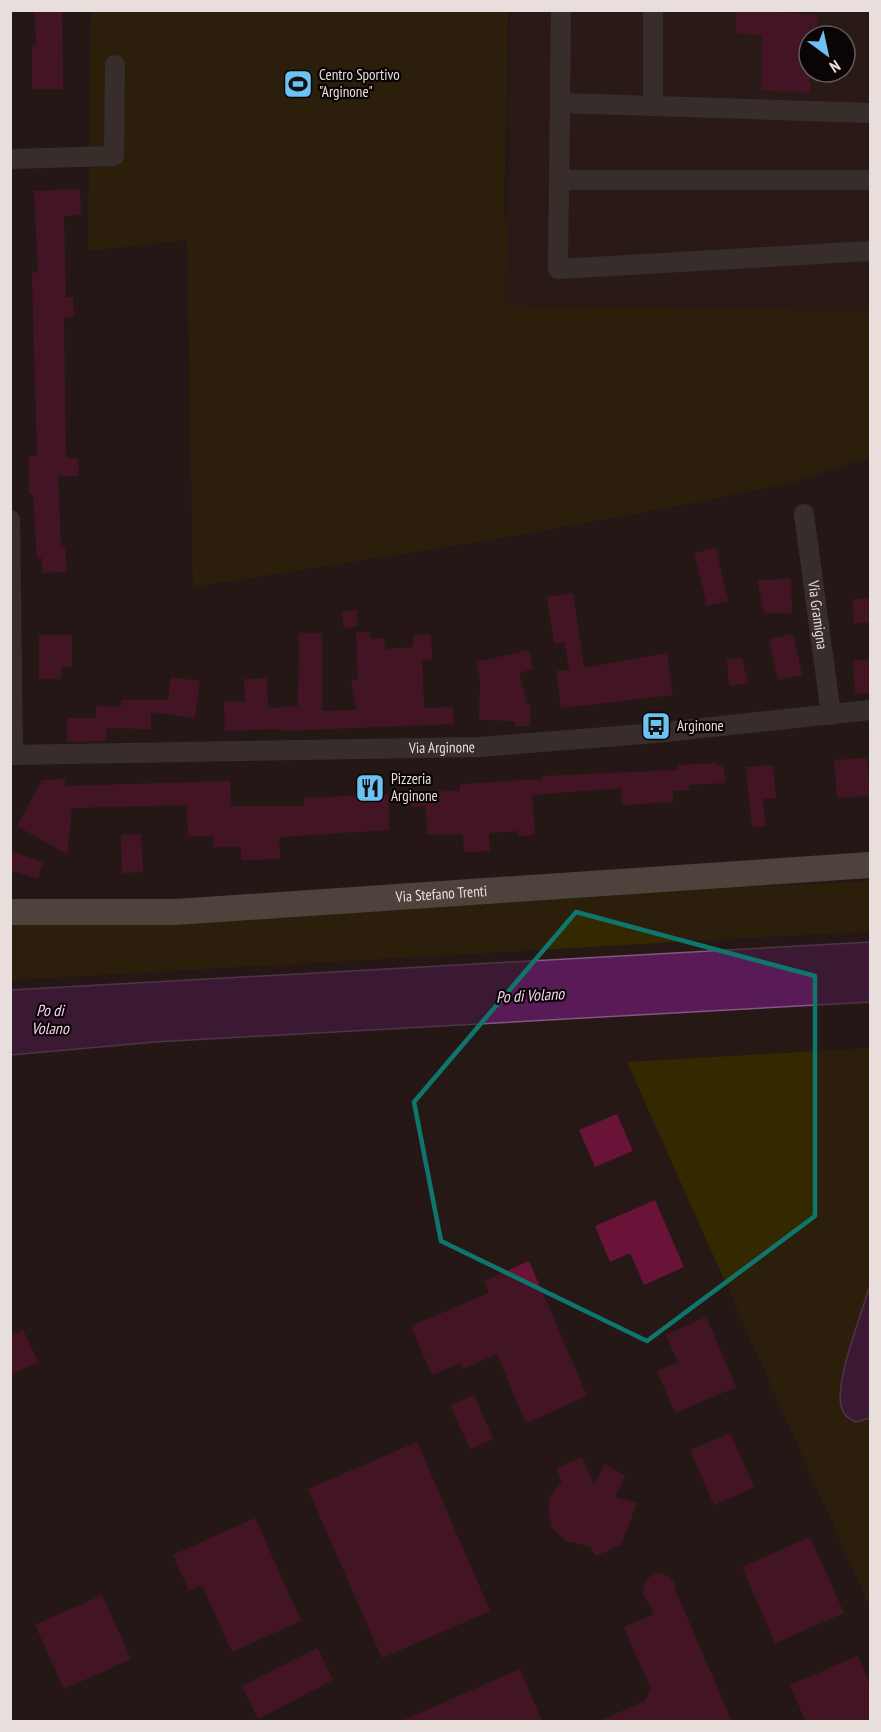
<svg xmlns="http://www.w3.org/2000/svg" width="881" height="1732" viewBox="0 0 881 1732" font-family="'PT Sans Narrow',sans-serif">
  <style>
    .built { fill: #321e1a; fill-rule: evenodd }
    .green { fill: #332800 }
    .water { fill: #591b58; stroke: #845680; stroke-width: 1.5 }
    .building { fill: #681337 }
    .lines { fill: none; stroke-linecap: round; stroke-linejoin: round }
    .minor { stroke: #4e4844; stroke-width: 20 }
    .major { stroke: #80756c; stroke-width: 26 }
    .marked { fill: none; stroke: #0f766e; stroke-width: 4.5; stroke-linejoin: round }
    .labels { text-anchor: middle; stroke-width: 4.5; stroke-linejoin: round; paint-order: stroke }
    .poi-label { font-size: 15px; fill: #e8dedc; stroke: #0a0504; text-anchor: start }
    .street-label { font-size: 15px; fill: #e8dedc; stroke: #0a0504 }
    .water-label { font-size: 16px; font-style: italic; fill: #f9d4f6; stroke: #0a0504 }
  </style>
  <rect width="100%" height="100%" fill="#251815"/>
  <path class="built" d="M 511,11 L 870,11 L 870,310 L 506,306 ZM 809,36 L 845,36 L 845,72 L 809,72 Z"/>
  <g class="green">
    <polygon points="91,11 508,11 504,217 508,218 506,306 870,310 870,457 790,483 683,505 496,539 193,587 187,240 88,251"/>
    <polygon points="870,881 870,931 11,980 10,924"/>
    <polygon points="870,1048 870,1607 627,1062"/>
  </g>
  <g class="water">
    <polygon points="870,942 870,1002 155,1042 11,1055 11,990"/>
    <path d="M 870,1285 L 870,1418 L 856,1422 C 848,1418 843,1415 841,1406 C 835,1380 862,1313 870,1285 Z"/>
  </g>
  <g class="building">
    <polygon points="35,10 62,10 63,89 32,89 32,45 36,45"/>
    <polygon points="737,10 818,15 817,36 809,36 810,93 761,90 762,35 736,33"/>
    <polygon points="80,189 81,215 64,216 66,297 73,297 74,317 64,318 66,458 78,458 79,476 58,477 61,547 65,547 67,572 42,573 42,558 37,558 33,494 29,494 29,456 37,456 32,273 38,272 34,191"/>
    <polygon points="716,548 728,601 707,606 694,553"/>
    <polygon points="791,579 792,613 764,613 757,580"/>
    <polygon points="573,593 584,668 667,653 673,695 561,708 556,671 569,670 565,642 554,643 547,597"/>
    <polygon points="870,598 870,622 854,624 853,599"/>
    <polygon points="357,610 358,626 344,628 342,612"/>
    <polygon points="370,632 371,639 384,638 385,649 413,647 413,635 431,634 432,659 422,660 424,708 453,707 453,724 280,731 280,729 225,731 224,702 245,701 244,679 267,678 268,708 298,706 299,633 322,633 322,711 356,710 351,681 358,680 356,633"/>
    <polygon points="793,634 802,675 778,680 769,639"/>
    <polygon points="39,635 72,635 72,667 61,667 61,679 39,679"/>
    <polygon points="529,650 533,669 519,673 527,704 530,704 530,726 515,726 515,721 479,720 480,680 476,662"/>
    <polygon points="742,658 748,684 729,685 727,659"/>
    <polygon points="870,659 870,693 855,694 853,661"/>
    <polygon points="171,677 200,681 195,718 151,712 151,729 106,728 106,741 67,742 67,718 96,718 96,706 121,707 121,700 168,700"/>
    <polygon points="867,758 870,796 837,798 834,760"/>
    <polygon points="717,763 717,766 724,765 725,783 689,785 689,790 673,791 673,802 622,805 621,788 532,795 535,835 519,836 518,831 489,833 490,851 464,852 463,834 427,835 426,806 411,807 411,792 460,791 460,784 543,779 542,776 678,770 678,765"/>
    <polygon points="773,765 776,798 763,799 766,826 752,827 746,767"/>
    <polygon points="65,779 65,786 230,781 231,806 304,806 304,798 388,794 389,830 279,837 280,859 241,860 241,847 214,847 213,836 188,836 187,805 72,808 67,854 17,826 42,780"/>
    <polygon points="141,834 143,872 122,873 121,835"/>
    <polygon points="10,851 43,862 38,879 10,870"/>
    <polygon points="617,1114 633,1151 595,1167 579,1130"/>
    <polygon points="655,1200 684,1267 644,1285 630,1253 610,1262 595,1226"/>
    <polygon points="529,1261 587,1396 526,1423 497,1354 463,1369 460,1363 432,1375 411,1326 489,1293 484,1281"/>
    <polygon points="706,1317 736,1387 675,1413 657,1371 678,1362 666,1335"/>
    <polygon points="23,1330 38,1362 10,1375 10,1336"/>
    <polygon points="474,1395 493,1439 470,1449 450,1405"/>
    <polygon points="730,1433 754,1487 714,1505 690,1450"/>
    <polygon points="417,1442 490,1611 382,1658 308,1489"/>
    <polygon points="582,1457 594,1485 605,1464 625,1476 615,1497 637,1503 621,1545 595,1556 591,1547 566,1541 553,1529 548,1511 550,1497 562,1481 556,1468"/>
    <polygon points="255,1518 301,1621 232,1652 202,1585 189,1591 173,1555"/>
    <polygon points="810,1537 844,1613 775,1643 742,1567"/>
    <polygon points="657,1573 669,1576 674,1582 676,1592 732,1722 597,1722 645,1701 651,1689 624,1627 654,1614 644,1596 643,1589 648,1578"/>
    <polygon points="102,1595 131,1659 64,1689 35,1625"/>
    <polygon points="317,1648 333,1680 258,1719 242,1686"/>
    <polygon points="858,1656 870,1685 870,1722 806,1722 790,1685"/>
    <polygon points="520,1669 542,1722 399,1722"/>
  </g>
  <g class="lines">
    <g class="minor">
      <polyline points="561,10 558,269 870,251"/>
      <polyline points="560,103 870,113"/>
      <polyline points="653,106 653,10"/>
      <polyline points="10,159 114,156 115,65"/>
      <polyline points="559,180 870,180"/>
      <path id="s1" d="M 804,514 L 831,715"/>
      <polyline points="10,520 13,755"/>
      <path id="s2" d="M 10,755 L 479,747 L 656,733 L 870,710"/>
    </g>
    <path class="major" id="s3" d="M 10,912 L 176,912 L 870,865"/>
  </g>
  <path d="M0 0H881V1732H0ZM 576,912 L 815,976 L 815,1216 L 647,1341 L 441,1241 L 414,1102 Z" fill="#251815" fill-opacity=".55" fill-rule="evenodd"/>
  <path class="marked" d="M 576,912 L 815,976 L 815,1216 L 647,1341 L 441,1241 L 414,1102 Z"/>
  <defs>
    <g id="stadium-square" transform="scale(1.5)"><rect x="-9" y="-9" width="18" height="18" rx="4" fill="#6cc2f3" stroke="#0a0504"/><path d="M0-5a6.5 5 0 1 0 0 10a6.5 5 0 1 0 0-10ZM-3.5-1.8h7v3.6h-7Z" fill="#111"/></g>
    <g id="bus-square" transform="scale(1.5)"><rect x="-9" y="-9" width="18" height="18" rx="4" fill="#6cc2f3" stroke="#0a0504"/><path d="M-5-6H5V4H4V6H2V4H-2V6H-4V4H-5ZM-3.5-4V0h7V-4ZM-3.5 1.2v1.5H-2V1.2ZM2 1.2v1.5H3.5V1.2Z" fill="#111"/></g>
    <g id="restaurant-square" transform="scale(1.5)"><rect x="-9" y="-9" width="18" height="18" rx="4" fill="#6cc2f3" stroke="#0a0504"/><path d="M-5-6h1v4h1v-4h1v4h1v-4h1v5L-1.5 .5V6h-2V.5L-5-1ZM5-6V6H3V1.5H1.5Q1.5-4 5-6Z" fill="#111"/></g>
  </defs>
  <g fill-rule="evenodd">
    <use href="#stadium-square" x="298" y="84"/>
    <use href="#bus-square" x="656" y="726"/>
    <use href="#restaurant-square" x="370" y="788"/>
  </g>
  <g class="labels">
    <g class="poi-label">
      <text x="319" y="80">Centro Sportivo<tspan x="319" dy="17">"Arginone"</tspan></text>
      <text x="677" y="731">Arginone</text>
      <text x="391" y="784">Pizzeria<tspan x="391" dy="17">Arginone</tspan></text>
    </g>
    <g class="street-label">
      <text dy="5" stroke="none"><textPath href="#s1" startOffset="102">Via Gramigna</textPath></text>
      <text dy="5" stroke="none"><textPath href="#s2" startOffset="432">Via Arginone</textPath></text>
      <text dy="5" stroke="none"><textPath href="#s3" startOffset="432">Via Stefano Trenti</textPath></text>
    </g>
    <g class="water-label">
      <text transform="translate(530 995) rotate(-3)" y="6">Po di Volano</text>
      <text x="50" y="1016">Po di<tspan x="50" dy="18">Volano</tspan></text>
    </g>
  </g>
  <rect width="881" height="1732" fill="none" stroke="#e8dedc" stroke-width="24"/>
  <g transform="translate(827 54) rotate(147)"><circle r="28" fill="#0a0504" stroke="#635c5a" stroke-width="1.5"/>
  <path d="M0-4.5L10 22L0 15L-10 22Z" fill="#6cc2f3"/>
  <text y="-9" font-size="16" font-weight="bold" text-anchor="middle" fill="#e8dedc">N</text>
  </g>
</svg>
